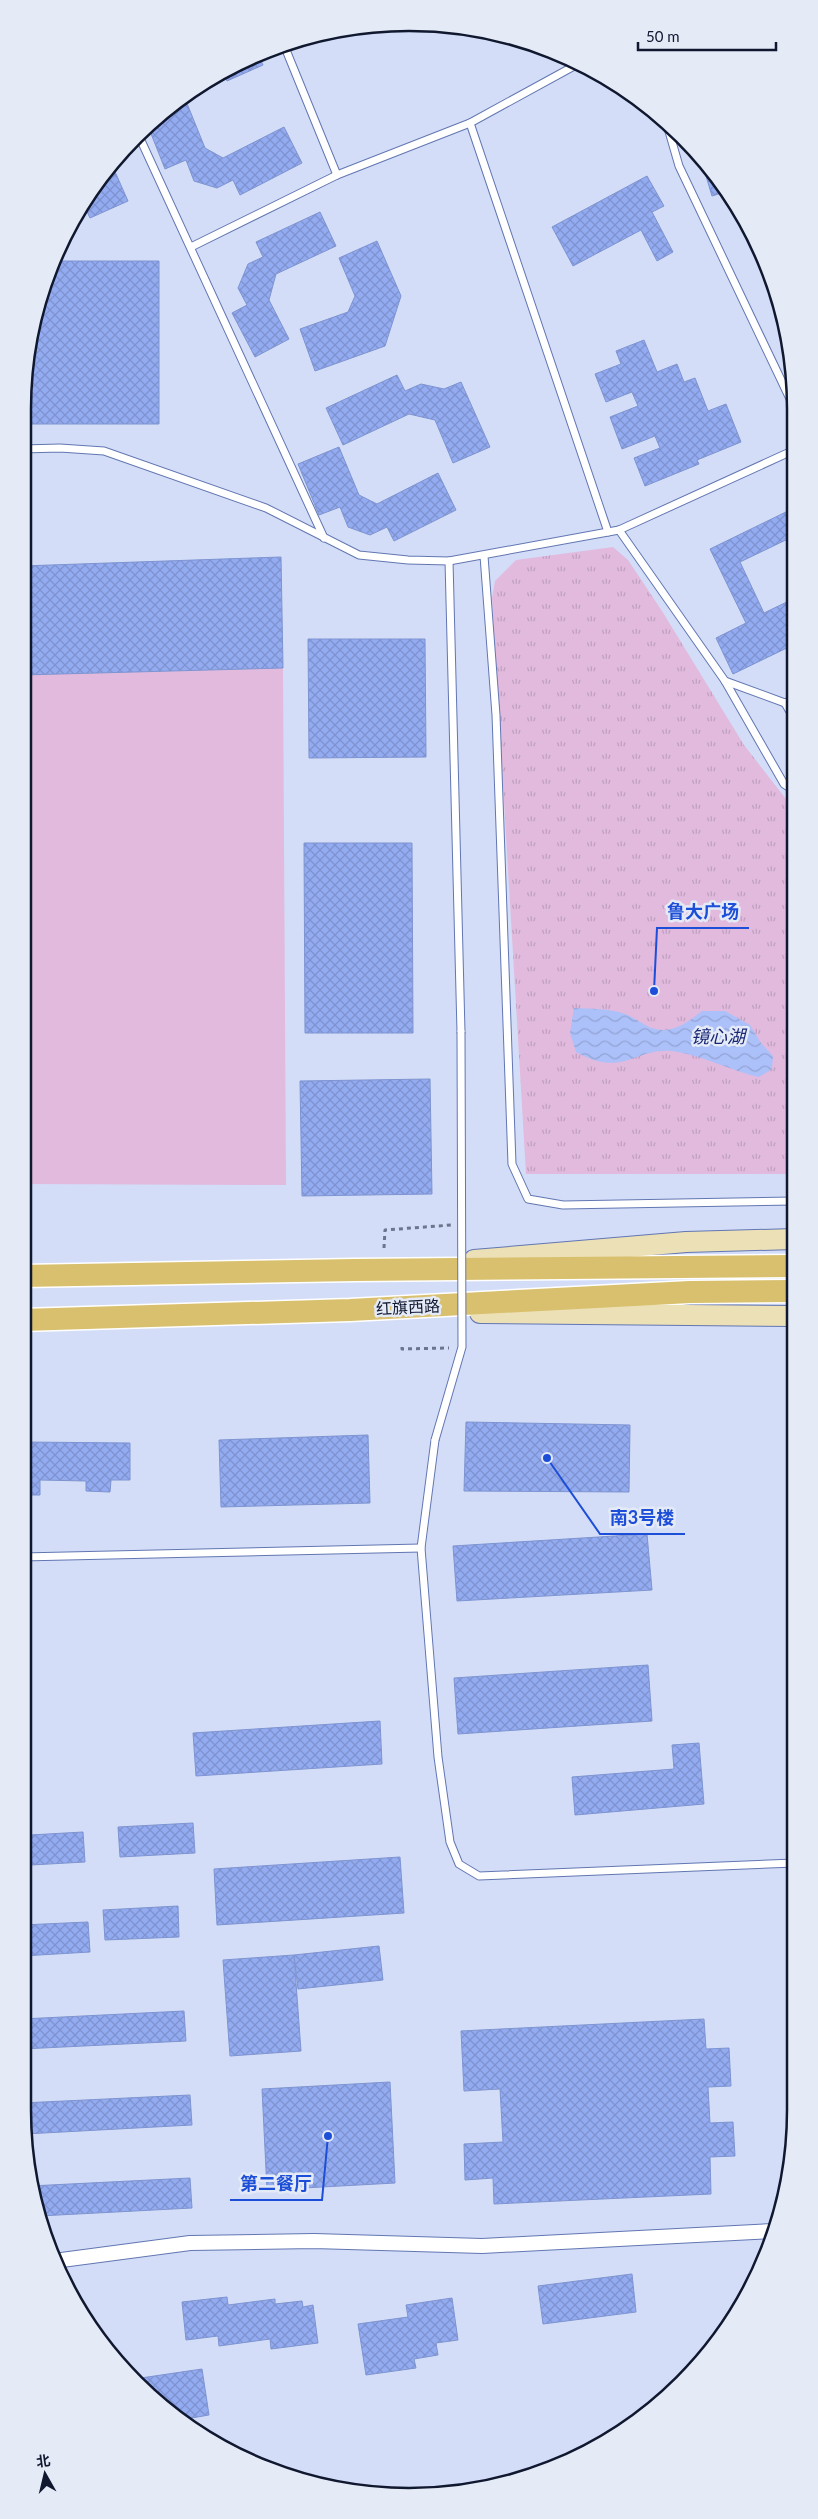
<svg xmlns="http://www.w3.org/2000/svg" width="818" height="2519" viewBox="0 0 818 2519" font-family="Lato,'Noto Sans SC',sans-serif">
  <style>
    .grass { fill: #e1bade }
    .park { fill: url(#park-tufts) }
    .water { fill: url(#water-waves) }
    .building { fill: url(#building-cross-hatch); stroke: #7e94d1 }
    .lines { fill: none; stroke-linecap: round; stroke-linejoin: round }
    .lane-casing { stroke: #6276b2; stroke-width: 9 }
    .street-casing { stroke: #6276b2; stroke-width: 16 }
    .secondary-casing { stroke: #6276b2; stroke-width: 22 }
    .primary-casing { stroke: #fff; stroke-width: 25 }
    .path { stroke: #6c758d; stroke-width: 3; stroke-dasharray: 4 4; stroke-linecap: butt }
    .lane { stroke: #fff; stroke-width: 7 }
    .street { stroke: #fff; stroke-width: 14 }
    .secondary { stroke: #ece0b7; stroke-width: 20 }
    .primary { stroke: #d9c06e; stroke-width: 22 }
    .lane-bridge-casing { stroke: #6276b2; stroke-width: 9; stroke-linecap: butt }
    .lane-bridge { stroke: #fff; stroke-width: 7 }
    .labels { text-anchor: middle; stroke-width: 5; stroke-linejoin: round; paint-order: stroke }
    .street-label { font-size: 16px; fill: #10182f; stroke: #e5eaf7 }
    .water-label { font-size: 18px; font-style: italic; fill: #182675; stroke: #e5eaf7 }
    .rim { fill: none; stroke: #10182f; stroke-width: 2.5 }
    .leader { fill: none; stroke: #1d4ed8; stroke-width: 2 }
    .callout-dot { fill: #1d4ed8; stroke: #e5eaf7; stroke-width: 2 }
    .callout-label { font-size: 18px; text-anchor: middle; font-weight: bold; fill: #1d4ed8; stroke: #e5eaf7; stroke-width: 5; stroke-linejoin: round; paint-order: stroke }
  </style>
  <defs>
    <pattern id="park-tufts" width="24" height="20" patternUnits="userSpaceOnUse" patternTransform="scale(1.25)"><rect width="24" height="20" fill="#e1bade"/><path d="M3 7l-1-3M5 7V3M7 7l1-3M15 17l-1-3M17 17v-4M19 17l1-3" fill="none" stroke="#c09fbf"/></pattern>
    <pattern id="water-waves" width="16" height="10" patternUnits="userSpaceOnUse" patternTransform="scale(1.25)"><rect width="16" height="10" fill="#acc0f9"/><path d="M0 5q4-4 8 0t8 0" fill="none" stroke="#93a4d6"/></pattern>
    <pattern id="building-cross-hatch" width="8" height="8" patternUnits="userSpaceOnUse" patternTransform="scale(1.25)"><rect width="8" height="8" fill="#93abf1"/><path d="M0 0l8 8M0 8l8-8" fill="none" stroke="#7e92cf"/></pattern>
  </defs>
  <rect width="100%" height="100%" fill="#d3ddf7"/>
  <polygon class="grass" points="283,668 286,1185 23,1184 23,675"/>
  <polygon class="park" points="613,547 628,560 662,611 744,745 793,808 794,1174 526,1174 492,598 495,581 516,560"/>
  <path class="water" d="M 574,1008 C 590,1009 609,1008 625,1014 C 633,1017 641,1023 649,1027 C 670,1036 687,1023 702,1011 L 725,1011 L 750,1025 L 761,1043 L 773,1056 L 772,1069 L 759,1077 C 732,1071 706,1057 678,1052 C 636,1044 626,1080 576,1052 L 570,1033 Z"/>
  <g class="building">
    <polygon points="258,54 263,65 227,81 223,72"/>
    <polygon points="186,101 205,148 223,158 284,127 302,163 240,195 233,180 217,188 194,181 186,160 165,169 148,126 171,107"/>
    <polygon points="700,156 701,156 725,192 712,196"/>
    <polygon points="112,165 128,201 90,218 83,203"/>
    <polygon points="647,176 664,206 652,212 673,252 657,261 641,230 573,266 552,227"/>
    <polygon points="320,212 336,246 276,274 269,300 289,339 255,357 232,313 247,305 238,288 248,264 263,257 256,242"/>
    <polygon points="377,241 401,296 385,346 315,371 300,329 348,312 355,296 339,258"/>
    <polygon points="52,261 159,261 159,424 22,424 30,333"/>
    <polygon points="644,340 657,372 677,364 684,382 695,378 708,411 726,404 741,442 697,460 699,464 645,486 634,458 660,448 655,436 622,449 610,417 638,406 632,392 606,402 595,374 621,364 616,351"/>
    <polygon points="397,375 405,391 421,384 444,389 461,382 490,447 453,463 435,420 409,414 343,445 326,408"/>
    <polygon points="339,447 359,495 377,504 438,473 456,510 394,541 387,527 370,535 348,527 340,507 319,515 298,464"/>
    <polygon points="792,509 792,537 740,562 764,613 793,599 793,645 733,674 716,638 746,623 710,549"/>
    <polygon points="281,557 283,668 22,675 22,566"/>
    <polygon points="308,639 425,639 426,757 309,758"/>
    <polygon points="304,843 412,843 413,1033 305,1033"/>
    <polygon points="430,1079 432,1194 302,1196 300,1081"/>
    <polygon points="466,1422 630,1425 629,1492 464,1491"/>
    <polygon points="368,1435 370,1503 221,1507 219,1440"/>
    <polygon points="22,1442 130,1443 130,1480 111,1480 110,1492 86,1491 86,1481 40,1480 40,1495 22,1495"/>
    <polygon points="647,1534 652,1590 457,1601 453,1546"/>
    <polygon points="648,1665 652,1721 458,1734 454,1678"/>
    <polygon points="380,1721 382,1764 196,1776 193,1733"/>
    <polygon points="699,1743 704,1804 575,1815 572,1777 674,1769 672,1745"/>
    <polygon points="193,1823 195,1853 120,1857 118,1827"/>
    <polygon points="83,1832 85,1862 31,1865 30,1835"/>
    <polygon points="400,1857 404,1913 217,1925 214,1869"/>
    <polygon points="178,1906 179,1937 105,1940 103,1910"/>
    <polygon points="88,1922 90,1952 22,1956 22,1925"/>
    <polygon points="379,1946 383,1980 298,1989 294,1955"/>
    <polygon points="294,1955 301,2051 230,2056 223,1960"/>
    <polygon points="184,2011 186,2041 22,2049 22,2019"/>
    <polygon points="704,2019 706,2049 729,2048 731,2086 708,2087 710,2123 733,2122 735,2156 710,2157 711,2194 494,2204 493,2178 465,2180 464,2144 503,2142 500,2089 464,2091 461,2031"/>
    <polygon points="390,2082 395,2183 267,2190 262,2089"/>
    <polygon points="190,2095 192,2125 25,2134 22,2103"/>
    <polygon points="190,2178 192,2208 39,2216 30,2186"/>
    <polygon points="632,2274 636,2312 543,2324 538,2286"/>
    <polygon points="227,2297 228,2305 275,2299 275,2304 302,2301 303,2307 313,2305 318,2343 271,2349 270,2339 219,2346 218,2336 186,2340 182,2302"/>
    <polygon points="452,2298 458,2340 436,2343 438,2355 414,2359 416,2368 366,2375 358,2324 408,2317 406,2305"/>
    <polygon points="202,2369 209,2415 186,2419 187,2425 173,2416 134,2379"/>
    <polygon points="518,2480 435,2496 415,2495"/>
  </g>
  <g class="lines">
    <g class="lane-casing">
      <g id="lane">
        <polyline points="284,45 337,175"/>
        <polyline points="470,123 608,532"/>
        <polyline points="668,128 679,166 792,403"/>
        <polyline points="138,134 324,538"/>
        <polyline points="191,247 337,175 470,123 576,65"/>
        <polyline points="22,449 60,448 104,451 266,508 359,555 408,560 449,561 619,530 792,451"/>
        <polyline points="619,530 725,681 784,784 793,790"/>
        <polyline points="484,556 496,715 512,1164 528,1199 563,1205 794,1201"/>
        <polyline points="449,561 461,1032"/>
        <polyline points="725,681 785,703 793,700"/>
        <polyline points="785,703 793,717"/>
        <polyline points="435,1440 421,1548 438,1757 450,1842 459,1864 479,1876 795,1863"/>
        <polyline points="22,1557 421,1548"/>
      </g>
    </g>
    <g class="street-casing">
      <polyline id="street" points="54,2261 190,2243 314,2241 482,2246 774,2231"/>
    </g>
    <g class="secondary-casing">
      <g id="secondary">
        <polyline points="474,1260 686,1242 794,1239"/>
        <polyline points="480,1313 794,1316"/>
      </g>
    </g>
    <g class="primary-casing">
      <g id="primary">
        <polyline points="22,1276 355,1270 794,1266"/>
        <polyline points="22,1320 350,1310 690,1292 794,1291"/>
      </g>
    </g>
    <g class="path">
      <polyline points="384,1248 385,1230 451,1225"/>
      <polyline points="402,1347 402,1349 449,1348"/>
    </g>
    <use href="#lane" class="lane"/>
    <use href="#street" class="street"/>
    <use href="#secondary" class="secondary"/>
    <use href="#primary" class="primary"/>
    <g class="lane-bridge-casing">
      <polyline id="lane-bridge" points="435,1440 462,1347 461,1032"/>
    </g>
    <use href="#lane-bridge" class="lane-bridge"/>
  </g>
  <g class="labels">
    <g class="street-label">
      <text transform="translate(408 1307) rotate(-3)" y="6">红旗西路</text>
    </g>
    <g class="water-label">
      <text x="718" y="1043">镜心湖</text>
    </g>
  </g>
  <path d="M0 0H818V2519H0ZM409 31H409A378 378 0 0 1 787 409V2110A378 378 0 0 1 409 2488H409A378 378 0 0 1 31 2110V409A378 378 0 0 1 409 31Z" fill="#e5eaf7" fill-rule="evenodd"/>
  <path class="rim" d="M409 31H409A378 378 0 0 1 787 409V2110A378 378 0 0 1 409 2488H409A378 378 0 0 1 31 2110V409A378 378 0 0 1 409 31Z"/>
  <path class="leader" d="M654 991L657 928H749M547 1458L600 1534H685M328 2136L322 2200H230"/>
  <g class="callout-dot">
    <circle cx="654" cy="991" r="5"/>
    <circle cx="547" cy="1458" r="5"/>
    <circle cx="328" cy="2136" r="5"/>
  </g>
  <g class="callout-label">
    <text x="703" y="918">鲁大广场</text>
    <text x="642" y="1524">南3号楼</text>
    <text x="276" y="2190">第二餐厅</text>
  </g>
  <g transform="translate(45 2474) rotate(352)" stroke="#e5eaf7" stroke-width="4" paint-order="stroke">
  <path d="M0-4L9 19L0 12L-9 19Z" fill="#10182f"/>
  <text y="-8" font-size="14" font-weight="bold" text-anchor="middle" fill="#10182f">北</text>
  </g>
  <path d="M638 42v8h138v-8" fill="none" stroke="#10182f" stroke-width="2.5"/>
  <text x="646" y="42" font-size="15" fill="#10182f" stroke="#e5eaf7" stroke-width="4" paint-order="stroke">50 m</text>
</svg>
